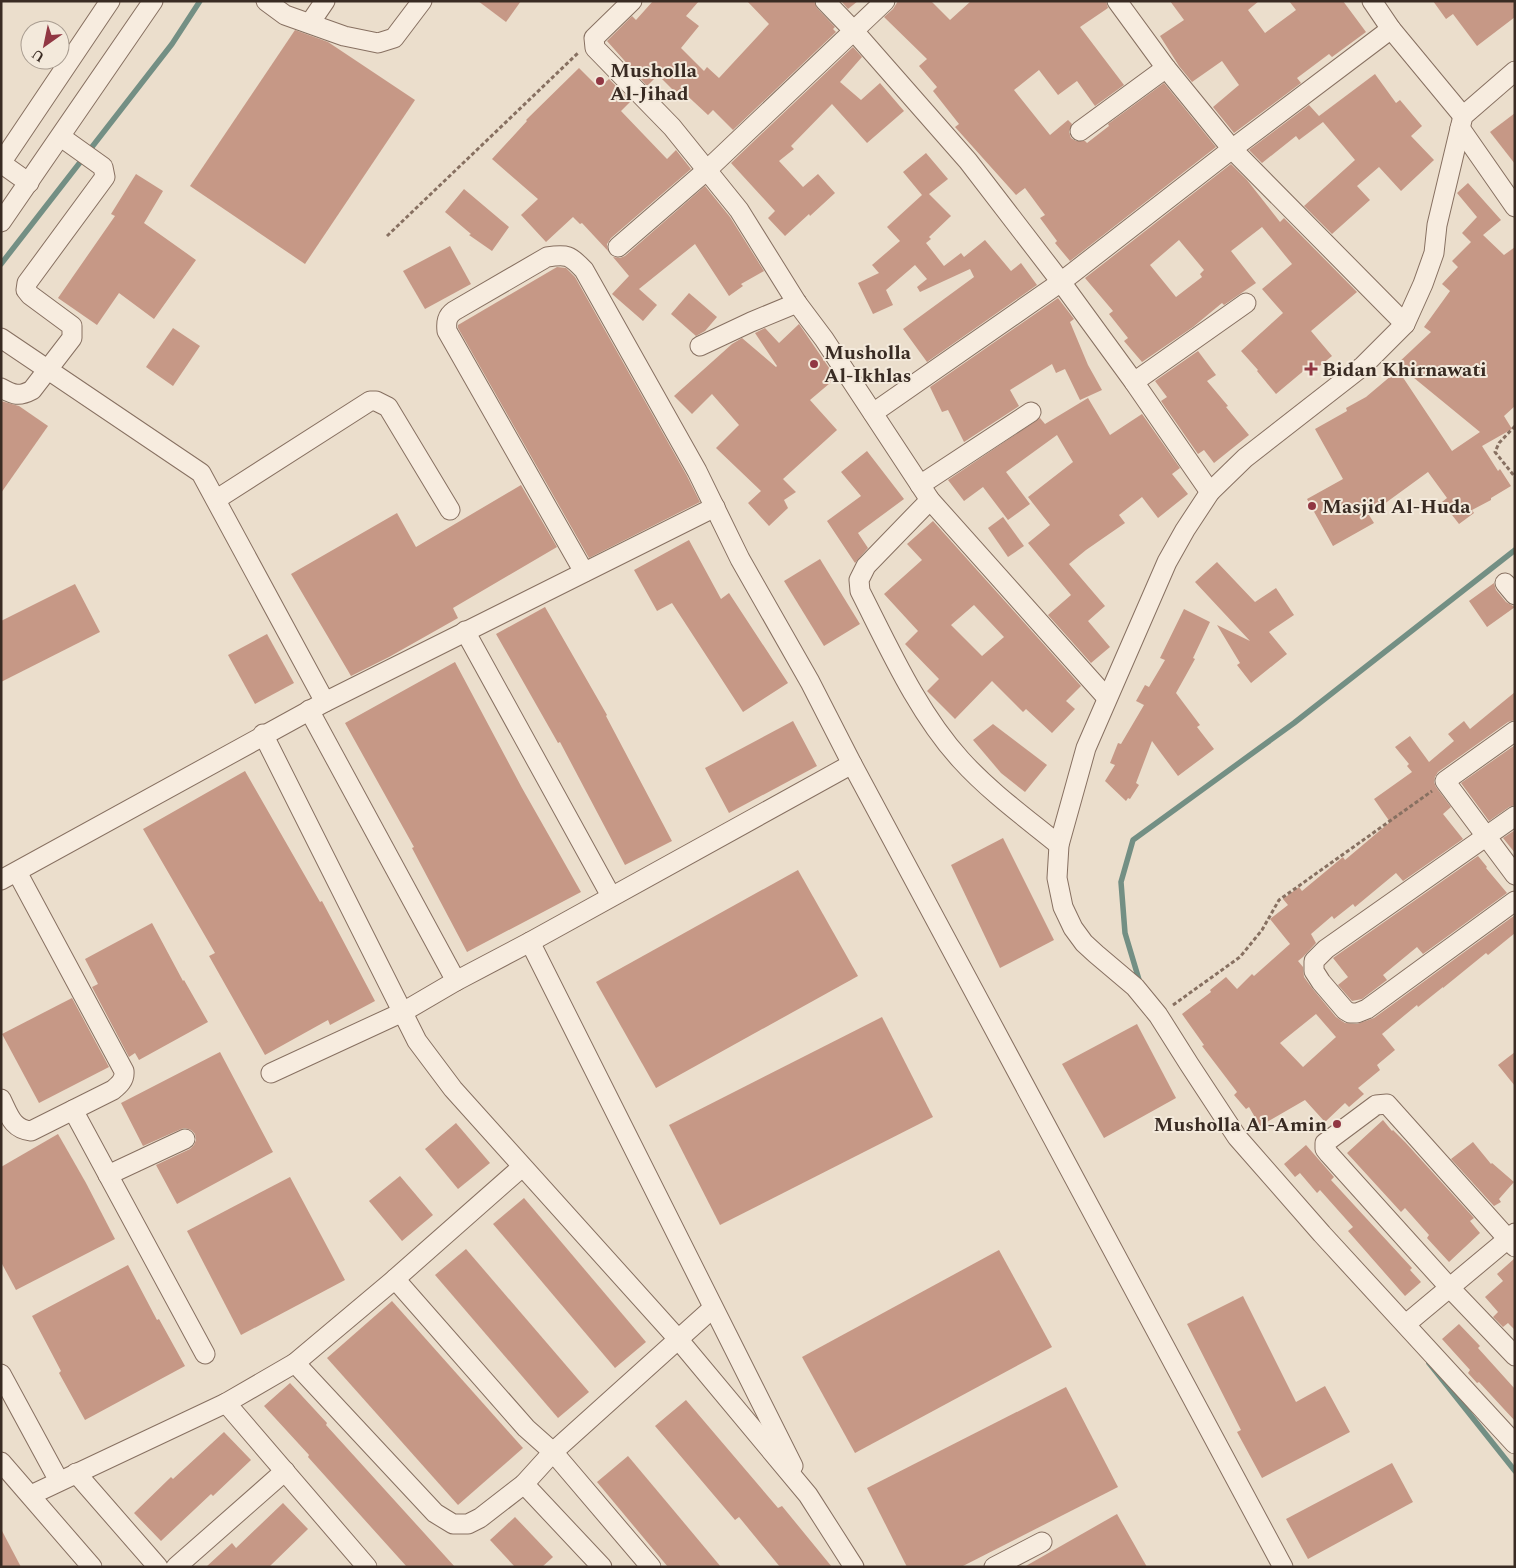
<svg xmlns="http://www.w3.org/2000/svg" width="1516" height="1568" viewBox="0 0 1516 1568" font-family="Spectral,serif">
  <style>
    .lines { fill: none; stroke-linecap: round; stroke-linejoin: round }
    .stream { stroke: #738f84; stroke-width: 5.5 }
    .building { fill: #c69886; fill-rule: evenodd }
    .minor-casing { stroke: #877061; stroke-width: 21 }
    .path { stroke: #877061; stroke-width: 3; stroke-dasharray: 4 2.5; stroke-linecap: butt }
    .minor { stroke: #f7ecdf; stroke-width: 19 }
    .poi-dot { fill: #913743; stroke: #f3e9db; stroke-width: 2 }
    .labels { text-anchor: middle; stroke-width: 4; stroke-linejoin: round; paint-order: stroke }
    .poi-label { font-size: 20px; font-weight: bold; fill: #392b23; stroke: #f3e9db; text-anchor: start }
  </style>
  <rect width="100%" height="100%" fill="#ebdecc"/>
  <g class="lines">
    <g class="stream">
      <polyline points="1,264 172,44 200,1"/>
      <polyline points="1140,983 1125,933 1121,882 1133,840 1294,723 1515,550"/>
      <polyline points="1429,1363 1515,1471"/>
    </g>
  </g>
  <g class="building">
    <polygon points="478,1 521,1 506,22"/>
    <polygon points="653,1 699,1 686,16 699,26 681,48 704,71 707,67 719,78 769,24 747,1 814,1 817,8 835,27 833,29 836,32 733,130 713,110 708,115 680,89 676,93 658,75 647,86 607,41 632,16 636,20"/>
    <polygon points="841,1 858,1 848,9"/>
    <polygon points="898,1 931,1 950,20 971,1 1106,1 1108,8 1080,27 1124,85 1095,106 1077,81 1058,95 1039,70 1014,90 1050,135 1068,120 1072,124 1069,132 1071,138 1076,141 1085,141 1087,143 1109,126 1108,124 1164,83 1216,147 1070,261 1055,243 1057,241 1040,218 1045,215 1025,188 1016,195 955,127 959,124 933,91 937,87 919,66 927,59 884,17 893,9"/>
    <polygon points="1170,1 1259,1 1248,10 1265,33 1296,10 1289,1 1343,1 1366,32 1332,57 1329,54 1297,78 1301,83 1234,133 1213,107 1239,85 1222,61 1192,82 1179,66 1160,36 1184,20"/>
    <polygon points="1433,1 1515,1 1515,17 1477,46 1453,14 1446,19"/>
    <polygon points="295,30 328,42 415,100 305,264 190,186"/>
    <polygon points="853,47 862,57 840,82 861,100 880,83 904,111 867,143 832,104 791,146 794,149 779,161 803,187 818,174 835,193 810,216 809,214 785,236 768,218 775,211 731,163"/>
    <polygon points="579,68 599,88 609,79 631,101 621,111 667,159 676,150 691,169 611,238 607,244 608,251 582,223 580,224 573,217 546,242 521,215 538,199 492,159 527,121 526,120"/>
    <polygon points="1375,74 1396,103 1400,100 1422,126 1411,136 1434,160 1401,191 1379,167 1357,186 1370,200 1332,234 1304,206 1355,160 1323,122 1299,140 1296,136 1262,163 1249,150 1309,105 1319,116"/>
    <polygon points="1515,113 1515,164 1490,132"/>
    <polygon points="926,153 948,179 929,194 951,216 929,237 931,239 926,243 944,266 961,253 964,257 985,240 1011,271 1021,263 1037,285 927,362 903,329 974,277 970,269 920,292 917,287 927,279 915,265 886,290 893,305 873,314 858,283 879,273 872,265 900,241 887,227 922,195 903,172"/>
    <path d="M 1231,164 L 1247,180 L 1280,222 L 1284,218 L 1357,292 L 1311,331 L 1332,356 L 1311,373 L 1307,368 L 1276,394 L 1257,371 L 1258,370 L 1241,351 L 1283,313 L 1262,289 L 1292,264 L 1262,227 L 1231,251 L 1256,283 L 1224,305 L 1222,303 L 1193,327 L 1142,362 L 1124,341 L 1128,338 L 1109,314 L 1113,311 L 1085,278 ZM 1179,240 L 1204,270 L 1200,274 L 1202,277 L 1176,297 L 1150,265 Z"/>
    <polygon points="136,174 163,191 144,223 196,260 154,319 119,293 97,325 58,298 115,216 111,214"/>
    <polygon points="1468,183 1501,220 1483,235 1504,255 1515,247 1515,406 1504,416 1512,429 1482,446 1498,471 1500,469 1511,486 1491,498 1491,500 1472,510 1474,513 1459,524 1442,502 1447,498 1428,472 1369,515 1374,523 1333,546 1307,499 1343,479 1315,429 1347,411 1346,408 1366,397 1398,370 1452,451 1480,432 1397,364 1431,332 1424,327 1450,291 1442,284 1458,267 1452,261 1471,242 1462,233 1477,217 1457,193"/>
    <polygon points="705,186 730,217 764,271 741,284 743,286 729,296 695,244 639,289 657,305 643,321 612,294 629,276 613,257 620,258 625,256"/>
    <polygon points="464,189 509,227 492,251 469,235 471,234 445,212"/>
    <polygon points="450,246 471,284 425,309 403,271"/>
    <polygon points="557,267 566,268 575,277 687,476 700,502 589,558 458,328 458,325"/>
    <polygon points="689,293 717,317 705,331 696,336 671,314"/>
    <polygon points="1058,298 1074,319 1070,322 1088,365 1102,390 1080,400 1065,369 1056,373 1052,364 1010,390 1019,406 964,442 948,410 942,412 930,387"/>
    <polygon points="799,324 836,378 810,400 837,430 783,479 796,492 784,500 788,508 769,526 748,503 761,491 716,448 739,425 712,394 692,414 674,396 732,344 742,338 776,367 777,366 755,333 765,328 779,343"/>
    <polygon points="173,328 200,346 173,386 146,367"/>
    <polygon points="1198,351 1216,375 1207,381 1228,406 1226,407 1249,435 1214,463 1204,450 1198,454 1161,401 1167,397 1155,381"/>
    <polygon points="1088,398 1110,435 1142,414 1180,468 1172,474 1188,494 1158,518 1142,497 1119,515 1125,523 1086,550 1069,564 1105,606 1088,621 1110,647 1091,663 1048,615 1071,595 1028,543 1050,525 1028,497 1073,462 1057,435 1006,472 1030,504 1008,520 983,487 964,501 948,480 1040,418 1045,424"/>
    <polygon points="1,401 19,406 48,426 1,493"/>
    <polygon points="867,451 904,499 858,533 868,548 855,563 827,521 861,496 841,472"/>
    <polygon points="521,485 557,547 453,608 458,618 389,657 351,676 291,574 397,513 416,547"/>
    <polygon points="1003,517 1024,546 1008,557 988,528"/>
    <path d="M 933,521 L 1081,686 L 1066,701 L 1075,709 L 1052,733 L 1026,709 L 1023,712 L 992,681 L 955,719 L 927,691 L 939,679 L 905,644 L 918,631 L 884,594 L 922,560 L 907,544 ZM 974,605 L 1004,637 L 982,656 L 951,625 Z"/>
    <polygon points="689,540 721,599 729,593 788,683 743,712 672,603 657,611 634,570"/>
    <polygon points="820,559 860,624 824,646 784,581"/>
    <polygon points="1217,562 1255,602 1276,588 1294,615 1269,632 1287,654 1251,683 1237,665 1240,663 1217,625 1250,641 1195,582"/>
    <polygon points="1494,583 1496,590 1506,602 1515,607 1487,627 1469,601"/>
    <polygon points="75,584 100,632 1,682 1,621"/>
    <polygon points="545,607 607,715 606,716 672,841 625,865 560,742 558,743 496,634"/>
    <polygon points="1184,609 1210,622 1193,658 1195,659 1176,693 1200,725 1197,727 1214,749 1178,776 1152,741 1136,783 1139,785 1130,799 1128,798 1126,801 1105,781 1115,765 1110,763 1118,743 1121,744 1144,705 1136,701 1145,685 1149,687 1165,660 1160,658"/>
    <polygon points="267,634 294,683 255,704 228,655"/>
    <polygon points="455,662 522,788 581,892 467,952 412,848 414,847 345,723"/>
    <path d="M 1515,692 L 1515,720 L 1508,722 L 1438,772 L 1435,777 L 1434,782 L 1436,787 L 1451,807 L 1443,814 L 1463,839 L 1403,881 L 1396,873 L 1355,907 L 1353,904 L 1334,919 L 1332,916 L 1311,934 L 1316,943 L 1303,957 L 1298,961 L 1303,967 L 1304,977 L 1312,988 L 1336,1017 L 1345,1023 L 1357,1024 L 1374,1018 L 1515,915 L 1515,933 L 1488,955 L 1486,953 L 1443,988 L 1443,987 L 1418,1007 L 1417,1005 L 1382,1034 L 1395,1050 L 1377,1065 L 1380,1070 L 1358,1088 L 1364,1094 L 1349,1107 L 1345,1103 L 1325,1122 L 1305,1100 L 1260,1126 L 1249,1107 L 1246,1109 L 1234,1095 L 1237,1092 L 1202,1046 L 1204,1045 L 1182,1014 L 1211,992 L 1210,990 L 1226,977 L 1237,989 L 1252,974 L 1254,976 L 1290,944 L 1270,919 L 1288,905 L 1283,899 L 1299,887 L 1302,891 L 1343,857 L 1345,860 L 1390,822 L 1374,799 L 1412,772 L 1407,766 L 1409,764 L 1395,747 L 1410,736 L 1429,762 L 1454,741 L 1448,734 L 1464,721 L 1470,729 ZM 1316,1014 L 1336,1037 L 1303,1067 L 1280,1043 Z"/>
    <polygon points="793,721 817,766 729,813 705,768"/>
    <polygon points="993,724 1047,765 1025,792 1001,773 973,740"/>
    <polygon points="1515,745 1515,805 1509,807 1489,821 1461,783"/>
    <polygon points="245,771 320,902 322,901 375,1001 330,1025 328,1020 265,1055 209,956 215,953 143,829"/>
    <polygon points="1515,830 1515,853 1503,838"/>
    <polygon points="1003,838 1054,940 1000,968 951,865"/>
    <polygon points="1478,856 1487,867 1486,868 1507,893 1423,954 1417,947 1383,975 1387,980 1362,999 1352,1001 1338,985 1348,977 1333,958"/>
    <polygon points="798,870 858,976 656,1088 596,982"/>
    <polygon points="152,923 183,981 184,980 208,1022 139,1060 135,1053 129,1057 92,987 98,984 85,959"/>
    <polygon points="72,998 109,1067 39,1103 2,1034"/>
    <polygon points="882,1017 933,1117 720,1225 669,1125"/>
    <polygon points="1137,1024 1176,1098 1104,1138 1062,1064"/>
    <polygon points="220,1052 273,1152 177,1204 156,1165 190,1149 194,1145 196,1140 195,1134 191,1130 185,1128 181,1129 143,1146 121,1103"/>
    <polygon points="1515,1052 1515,1086 1498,1065"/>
    <polygon points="1383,1120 1392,1131 1393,1130 1405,1142 1474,1218 1470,1221 1480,1233 1449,1262 1427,1238 1429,1235 1405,1208 1401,1212 1347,1153"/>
    <polygon points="456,1123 490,1163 458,1189 425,1149"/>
    <polygon points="58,1134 86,1183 115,1239 16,1290 1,1262 1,1167"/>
    <polygon points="1473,1142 1491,1164 1492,1163 1514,1182 1499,1199 1501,1202 1494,1206 1451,1159"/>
    <polygon points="1306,1145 1334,1177 1331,1180 1412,1268 1410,1270 1421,1282 1405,1296 1348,1231 1353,1227 1320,1190 1317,1193 1300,1173 1295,1177 1284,1164"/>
    <polygon points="400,1176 433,1215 402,1241 369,1201"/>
    <polygon points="290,1177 345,1280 241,1335 187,1231"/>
    <polygon points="524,1198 646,1342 615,1368 493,1224"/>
    <polygon points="466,1249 589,1392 558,1418 435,1275"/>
    <polygon points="999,1250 1052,1347 855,1453 802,1357"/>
    <polygon points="1515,1258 1515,1330 1508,1323 1503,1327 1493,1317 1498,1312 1485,1297 1503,1281 1497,1274"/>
    <polygon points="128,1265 157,1320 159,1319 185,1366 85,1420 59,1373 61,1371 32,1316"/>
    <polygon points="1243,1296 1296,1402 1325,1386 1350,1432 1262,1478 1237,1432 1241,1430 1187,1324"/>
    <polygon points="392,1301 523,1448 458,1505 327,1358"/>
    <polygon points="1459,1324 1480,1346 1478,1348 1515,1389 1515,1421 1479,1382 1477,1383 1468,1373 1470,1370 1442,1339"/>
    <polygon points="290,1383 327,1423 326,1425 455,1567 407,1567 308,1457 309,1455 264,1406"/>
    <polygon points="1066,1387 1118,1487 961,1567 907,1567 867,1488"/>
    <polygon points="686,1400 778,1508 782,1506 832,1567 780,1567 739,1517 735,1520 655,1426"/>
    <polygon points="224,1432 251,1460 213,1496 211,1494 161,1541 134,1513 171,1477 173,1479"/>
    <polygon points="628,1456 670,1506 721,1567 668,1567 597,1482"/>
    <polygon points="1392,1463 1413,1502 1308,1559 1286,1519"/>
    <polygon points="283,1503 308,1529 269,1567 206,1567 232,1543 236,1548"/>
    <polygon points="1117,1514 1147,1567 1024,1567"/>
    <polygon points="515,1517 553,1557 542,1567 515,1567 490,1540"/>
    <polygon points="1,1529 21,1567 1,1567"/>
  </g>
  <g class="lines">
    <g class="minor-casing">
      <g id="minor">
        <polyline points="266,1 285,15 344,36 378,43 394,38 422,1"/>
        <polyline points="632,1 594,38 595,48 672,127 739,210 797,303 824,339 930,500 1107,698"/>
        <polyline points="825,1 853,30 968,161 1061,282 1134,382 1210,492"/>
        <polyline points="1117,1 1166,68 1232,149 1405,324"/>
        <polyline points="1372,1 1391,29 1463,116"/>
        <polyline points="310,23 325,1"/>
        <polyline points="1515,71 1463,116 1437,225 1434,253 1423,284 1405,324 1363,366 1245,458 1210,492 1185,530 1167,562 1086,748 1059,845 1057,878 1063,907 1073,928 1084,943 1096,954 1135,987 1158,1015 1189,1064 1237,1137 1322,1234 1515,1444"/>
        <polyline points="1460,128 1515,207"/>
        <polyline points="1080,131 1166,68"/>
        <polyline points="1,163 110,1"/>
        <polyline points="1,163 29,183"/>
        <polyline points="1,222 153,1"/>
        <polyline points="618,247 707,170 885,1"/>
        <polyline points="1,338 201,473 325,702"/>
        <polyline points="700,346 751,322 797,303"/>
        <polyline points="1134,382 1246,303"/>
        <path d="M 1,388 C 14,395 19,397 32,390 L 72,338 L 72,326 L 30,295 L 26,290 L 27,283 L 105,177 L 103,167 L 61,137"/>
        <polyline points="873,413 1061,282 1232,149 1391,29"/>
        <polyline points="920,485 1031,412"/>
        <polyline points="217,499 370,401 376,401 388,407 450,510"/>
        <path d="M 930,500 L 866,566 L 859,580 L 860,591 C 889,648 918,713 961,760 C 990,792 1026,818 1059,845"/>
        <path d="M 584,572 L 447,331 C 446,322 447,316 454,311 L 547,257 C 567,254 570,255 584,270 L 697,471 L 740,559 L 810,682 L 852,764 L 1283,1567"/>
        <polyline points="1505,583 1515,595"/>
        <polyline points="465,631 611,896"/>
        <polyline points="309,710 456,981"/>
        <polyline points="1515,731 1445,781 1515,875"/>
        <polyline points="263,734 417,1041 453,1089 678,1339 808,1495 854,1567"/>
        <polyline points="1515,816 1326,949 1314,961 1314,971 1321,982 1345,1010 1350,1013 1357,1013 1367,1009 1515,901"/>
        <polyline points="1,880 325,702 715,507"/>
        <polyline points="530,942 793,1466"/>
        <polyline points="271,1073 403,1012 456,981 530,942 852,764"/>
        <path d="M 1,1099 C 9,1115 12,1129 31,1131 L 113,1090 C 119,1085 125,1080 124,1071 L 17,872"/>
        <polyline points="73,1110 205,1354"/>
        <polyline points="108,1175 185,1139"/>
        <polyline points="1515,1247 1387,1104 1376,1105 1325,1143 1325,1149 1329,1154 1449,1287 1515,1356"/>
        <polyline points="395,1279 526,1428 553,1452 651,1567"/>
        <polyline points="1406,1324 1515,1233"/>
        <polyline points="295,1363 435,1513 453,1524 468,1524 480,1518 524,1484 553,1452 713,1308"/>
        <polyline points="1,1374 59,1481"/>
        <polyline points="226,1403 367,1567"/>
        <polyline points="1,1462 92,1567"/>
        <polyline points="76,1473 158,1567"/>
        <polyline points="524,1484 602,1567"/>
        <polyline points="31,1495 226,1403 295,1363 395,1279 522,1167"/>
        <polyline points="176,1567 285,1471"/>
        <polyline points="994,1567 1042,1542"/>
      </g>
    </g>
    <g class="path">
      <polyline points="387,236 579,52"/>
      <polyline points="1515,426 1499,443 1495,452 1515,477"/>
      <polyline points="1173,1005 1240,957 1262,930 1279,900 1432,791"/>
    </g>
    <use href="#minor" class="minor"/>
  </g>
  <g class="poi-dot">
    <circle cx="600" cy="81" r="5"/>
    <circle cx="814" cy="364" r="5"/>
    <path d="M1308.5 361.5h5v5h5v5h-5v5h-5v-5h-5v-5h5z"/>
    <circle cx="1312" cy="506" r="5"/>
    <circle cx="1337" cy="1124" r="5"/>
  </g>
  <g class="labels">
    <g class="poi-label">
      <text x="610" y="77">Musholla<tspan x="610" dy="23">Al-Jihad</tspan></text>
      <text x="824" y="359">Musholla<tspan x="824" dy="23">Al-Ikhlas</tspan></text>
      <text x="1322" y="376">Bidan Khirnawati</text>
      <text x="1322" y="513">Masjid Al-Huda</text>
      <text x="1327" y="1131" text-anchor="end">Musholla Al-Amin</text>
    </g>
  </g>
  <rect width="1516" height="1568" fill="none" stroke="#392b23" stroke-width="5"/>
  <g transform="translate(45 45) rotate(213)"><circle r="24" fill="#f3e9db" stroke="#a99d91"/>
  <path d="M0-4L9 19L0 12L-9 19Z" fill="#913743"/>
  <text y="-8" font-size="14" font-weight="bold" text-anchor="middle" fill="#392b23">U</text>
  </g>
</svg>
